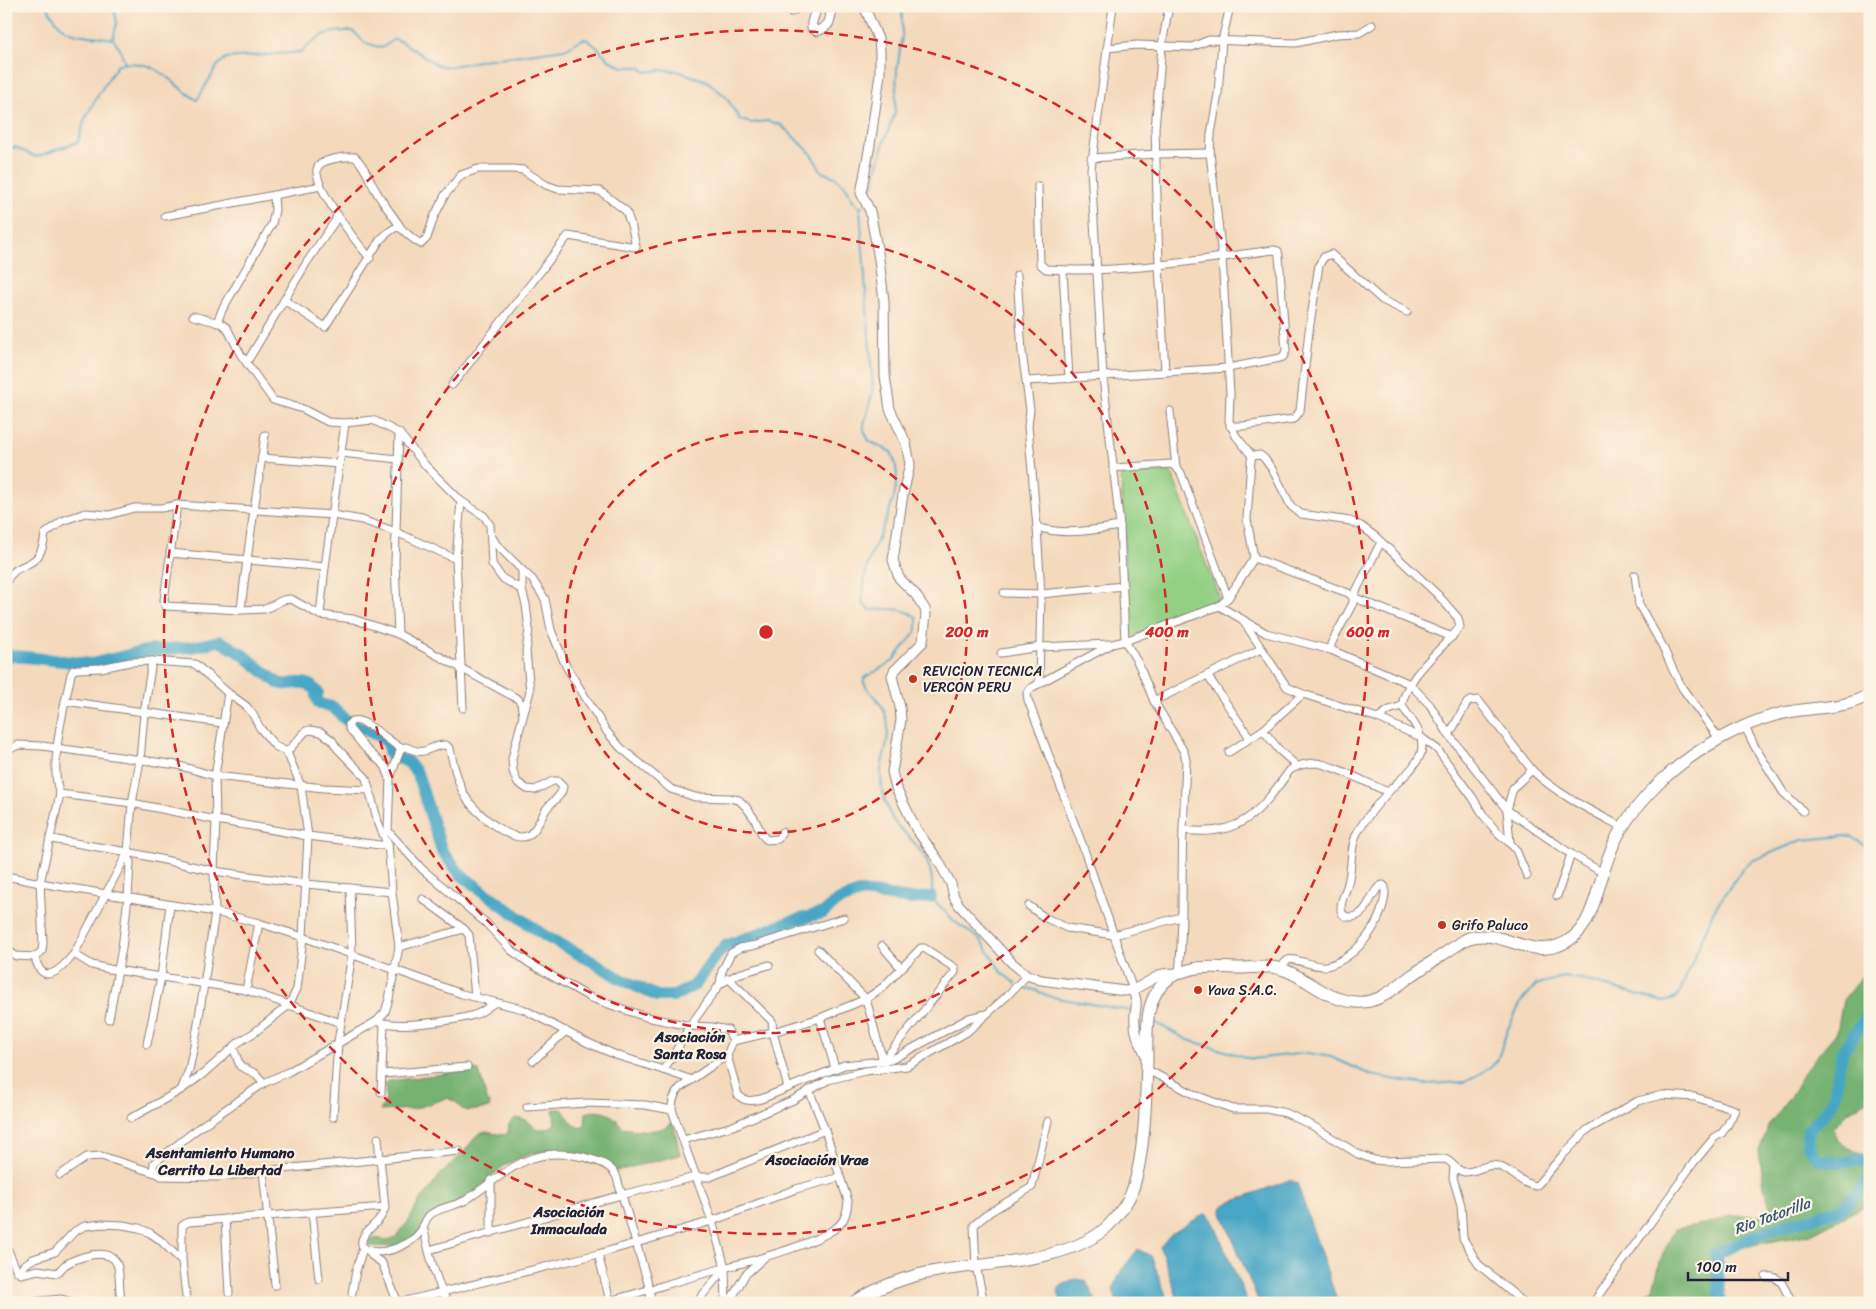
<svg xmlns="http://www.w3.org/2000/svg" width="1876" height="1309" viewBox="0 0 1876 1309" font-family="Sriracha,sans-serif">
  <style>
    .green { fill: #93d085; stroke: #5a7960 }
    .forest { fill: #76b272; stroke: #4c6a56 }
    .water { fill: #46a6c5; stroke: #346480 }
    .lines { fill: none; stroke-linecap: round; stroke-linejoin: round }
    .stream { stroke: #46a6c5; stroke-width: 2 }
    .river { stroke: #46a6c5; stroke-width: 12 }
    .minor-casing { stroke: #8b7e7c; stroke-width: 9 }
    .tertiary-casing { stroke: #8b7e7c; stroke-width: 11 }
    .trunk-casing { stroke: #8b7e7c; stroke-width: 13 }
    .minor { stroke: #fff; stroke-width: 7 }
    .tertiary { stroke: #fff; stroke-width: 9 }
    .trunk { stroke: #fff; stroke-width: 11 }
    .ring { fill: none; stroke: #d62828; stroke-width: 2.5; stroke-dasharray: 9 6 }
    .poi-dot { fill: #c8321e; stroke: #fcf5e5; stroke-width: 2 }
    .labels { text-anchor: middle; stroke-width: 4.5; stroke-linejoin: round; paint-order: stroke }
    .poi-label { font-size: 14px; fill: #22223b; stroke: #fcf5e5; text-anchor: start }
    .neighbourhood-label { font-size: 15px; font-weight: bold; fill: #22223b; stroke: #fcf5e5 }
    .water-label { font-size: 15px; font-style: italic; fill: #305772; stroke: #fcf5e5 }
    .centre { fill: #d62828; stroke: #fcf5e5; stroke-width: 2.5 }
    .ring-label { font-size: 15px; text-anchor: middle; font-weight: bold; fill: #d62828; stroke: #fcf5e5; stroke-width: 4.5; stroke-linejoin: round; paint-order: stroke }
  </style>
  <rect width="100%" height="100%" fill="#fcf5e5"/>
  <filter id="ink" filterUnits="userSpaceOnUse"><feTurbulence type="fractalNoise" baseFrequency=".02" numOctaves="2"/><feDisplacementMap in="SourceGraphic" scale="10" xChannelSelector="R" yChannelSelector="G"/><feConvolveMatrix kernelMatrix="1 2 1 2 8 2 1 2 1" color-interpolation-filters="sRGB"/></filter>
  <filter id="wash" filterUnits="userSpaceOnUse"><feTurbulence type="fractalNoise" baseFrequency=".0096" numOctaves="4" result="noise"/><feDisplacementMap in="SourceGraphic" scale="20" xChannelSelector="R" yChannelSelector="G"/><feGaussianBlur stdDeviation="1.12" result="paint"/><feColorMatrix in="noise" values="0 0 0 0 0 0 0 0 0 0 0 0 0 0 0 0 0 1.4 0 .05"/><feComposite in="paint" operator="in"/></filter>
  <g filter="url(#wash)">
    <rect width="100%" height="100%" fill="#f4d9bc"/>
    <polygon class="green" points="1171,472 1220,600 1128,638 1121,475"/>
    <g class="forest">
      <path d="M 1870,966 L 1870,1098 L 1847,1113 L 1833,1128 C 1835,1131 1836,1137 1838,1140 C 1845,1150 1861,1151 1870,1159 L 1870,1203 L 1811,1234 L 1732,1249 L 1719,1256 L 1716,1270 L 1722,1303 L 1628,1303 L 1653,1289 L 1661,1258 L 1675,1229 L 1709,1223 L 1732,1215 L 1772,1216 L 1764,1187 L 1759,1151 L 1769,1125 L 1790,1097 L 1807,1068 L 1837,1032 L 1843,1000 Z"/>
      <polygon points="474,1070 479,1071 487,1100 490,1104 489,1108 469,1111 462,1109 456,1102 447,1098 413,1109 380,1111 386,1100 385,1083 389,1081"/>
      <path d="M 553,1109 L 562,1109 L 573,1124 L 580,1128 L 585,1125 L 586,1113 C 596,1109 608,1112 616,1119 C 619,1122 620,1126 624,1128 C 629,1130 634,1129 639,1130 C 653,1131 662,1131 673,1122 L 680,1155 L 616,1171 L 567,1151 L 549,1150 L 530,1154 L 508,1163 L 490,1177 L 472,1196 L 429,1216 L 413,1240 L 401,1247 L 369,1246 L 369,1240 L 372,1238 L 388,1240 L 396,1237 L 410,1219 L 419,1201 L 430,1189 L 439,1176 L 462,1154 L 478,1134 L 486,1132 L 504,1135 L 508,1133 L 509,1124 L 515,1118 L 526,1120 L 537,1129 C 545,1129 550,1129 555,1123 Z"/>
    </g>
    <g class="water">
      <path d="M 1289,1180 L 1297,1183 L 1338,1303 L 1259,1303 L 1223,1216 C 1221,1209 1222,1206 1228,1203 Z"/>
      <polygon points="1204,1214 1209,1215 1212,1219 1248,1303 1179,1303 1160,1247 1170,1235"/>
      <polygon points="1138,1249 1151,1256 1169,1303 1117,1303 1113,1290 1121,1271"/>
      <polygon points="1077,1279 1086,1281 1097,1303 1062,1303 1057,1290 1062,1285"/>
    </g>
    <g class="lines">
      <g class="stream">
        <path d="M 47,6 C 65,42 78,32 113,39 L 120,49 L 125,63"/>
        <polyline points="113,6 117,22 113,39"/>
        <path d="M 6,149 L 15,147 L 36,157 L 78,142 L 85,119 L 98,95 L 118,64 C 160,59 166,81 197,100 L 218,65 L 226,58 L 301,52 C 320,34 327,30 353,31 L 365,43 L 382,48 L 394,39 L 402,42 L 437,65 L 448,67 L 483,60 L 565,49 L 581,40 L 586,39 L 598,48 L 609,60 L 623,67 L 640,67 L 646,72 L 662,70 L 677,71 L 707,81 L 726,97 L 740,120 L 752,123 L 767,121 L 781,125 L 809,151 L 822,172 L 835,177 L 846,187 L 852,199 L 860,208"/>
        <polyline points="866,198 873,185 883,145 895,113 897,70 902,36 902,6"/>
        <path d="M 863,205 L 860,209 L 873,390 L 864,425 L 864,430 L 869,441 L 891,452 C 909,486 880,528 869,561 C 864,575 863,589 862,603 L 870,610 C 886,609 905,606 917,618 L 917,630 L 893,661 L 864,678 L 864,683 C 869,693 880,700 884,711 C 894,736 883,749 881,771 C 880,786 885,803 891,816 C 894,824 902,830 908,836 C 925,853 936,872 931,897 L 955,922 L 981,940 L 1002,973 L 1016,984"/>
        <polyline points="1020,987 1035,990 1051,997 1132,1011"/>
        <polyline points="1152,1021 1188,1040 1252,1059 1308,1053 1331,1057 1371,1075 1403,1081 1427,1084 1465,1082 1490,1068 1497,1061 1507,1031 1521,1002 1536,985 1563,977 1581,979 1664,1002 1674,999 1680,992 1714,910 1743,868 1754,860 1802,840 1844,836 1851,837 1870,848"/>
      </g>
      <g class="river">
        <path d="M 6,655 L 91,664 L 145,651 L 192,647 L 220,641 L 242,654 L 278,683 C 288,687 298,680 308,684 C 311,685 315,690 318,692 L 316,696 L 319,704 L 333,707 L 346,720 L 378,736 L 387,742 L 390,755 L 408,762 L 417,773 L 442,851 L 461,875 L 545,936 L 592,961 L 619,978 L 657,996 L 674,996 L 695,985 L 715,957 L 725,946 L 792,921 L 823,913 L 837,901 L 862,892 L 911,899 L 931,897"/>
        <polyline points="1870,1012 1842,1052 1834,1098 1827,1110 1808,1130 1808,1144 1817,1159 1843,1163 1859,1159 1870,1167"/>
        <polyline points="1655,1303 1663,1300 1673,1303"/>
        <polyline points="1721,1303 1716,1254 1767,1231 1841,1209 1865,1186 1870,1173"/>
      </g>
    </g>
  </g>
  <g filter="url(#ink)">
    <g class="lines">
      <g class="minor-casing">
        <g id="minor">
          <path d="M 1113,6 L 1091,169 L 1103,377 L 1120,526 L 1125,641 L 1138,663 L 1154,701 L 1184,752 L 1186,760 L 1183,830 C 1240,838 1259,813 1290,770 C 1298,765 1306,763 1316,763 C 1332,764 1371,785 1388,792"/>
          <polyline points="1230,6 1222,41 1218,94 1211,134 1210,153 1222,257 1230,394 1229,421 1236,436 1252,456"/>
          <polyline points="1868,6 1870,10"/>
          <polyline points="1107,48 1137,45 1192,47 1209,40 1296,43 1337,34 1359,33 1372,25"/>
          <polyline points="1091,158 1157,154 1210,153"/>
          <polyline points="165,216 321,186"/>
          <path d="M 370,258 C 357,243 314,188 317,169 C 319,159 347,156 355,157 C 366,167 369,180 376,191 C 383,204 393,215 401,228"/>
          <polyline points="1063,270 1069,379"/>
          <polyline points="1017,275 1022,352 1030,410 1028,426 1037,527 1041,594 1039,684"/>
          <path d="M 284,300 L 325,327 L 380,240 C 404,216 398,232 421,244 L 427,238 L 434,217 L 445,195 L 461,175 L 478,169 L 513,169 L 523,170 L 546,185 L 558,189 L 600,191 L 626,211 L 632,228 L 636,247 L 568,236 L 452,385"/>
          <path d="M 193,316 L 220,323 L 227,328 L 241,355 L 273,400 L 303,409 L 328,422 L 345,423 L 373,420 L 399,433 L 426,466 L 461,501 L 484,516 L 490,525 L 492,564 L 502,578 L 522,590 L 526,605 L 529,629 L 526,652 L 530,691 L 515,746 L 512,759 L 513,771 L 517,782 L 527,789 L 535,790 L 553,781 L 557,781 L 563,787 C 562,797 550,802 545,811 C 541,819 535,832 527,836 C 509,843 473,810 465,796 C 459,786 452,760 450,749 L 446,745 C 427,745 428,758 406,747 L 401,748 C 389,742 365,717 352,721 L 349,724 L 349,728 L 365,748 L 385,766 L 390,778 L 388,831 L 422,869 L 486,923 L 511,950 L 529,963 L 591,998 L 646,1017 L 690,1026 L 712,1027 L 728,1030 L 733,1041 L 727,1055 L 680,1088 C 674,1095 672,1100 672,1110 L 712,1221 L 725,1267 L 726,1303"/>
          <polyline points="217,323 222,310 272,224 275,210 274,195"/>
          <polyline points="247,362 307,262 335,221 337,215"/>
          <polyline points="1165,372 1159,264 1155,129 1162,45 1169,6"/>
          <path d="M 1027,381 L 1228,368 L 1280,358 L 1283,357 L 1286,351 L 1279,256 L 1278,251 L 1273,250 C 1198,260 1121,274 1046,269 L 1040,264 L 1038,186"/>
          <polyline points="1170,411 1176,467"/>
          <polyline points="1230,426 1243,426 1294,419 1300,411 1309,331 1319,265 1324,257 1331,254 1382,300 1407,312"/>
          <polyline points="341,453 398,459"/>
          <polyline points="262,458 339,464"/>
          <polyline points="1113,468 1171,464 1176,467 1181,473 1228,598"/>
          <polyline points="461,501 456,559 463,708"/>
          <polyline points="177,505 164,600 165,606 241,610 265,609 283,600 291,599 320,615 353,619 398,634 518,699 521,703 523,716"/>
          <path d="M 1037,527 C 1063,536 1093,530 1120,526"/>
          <polyline points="492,537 496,544 522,570 522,590"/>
          <polyline points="1381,542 1353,597 1452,637"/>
          <polyline points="170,553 325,567"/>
          <polyline points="1254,558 1348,593 1353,597 1353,603 1331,644 1331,650 1410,684 1430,705 1449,735 1507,810 1571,854 1603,873"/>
          <polyline points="522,570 532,579 545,599 551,630 566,666 607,732 621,748 671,789 695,797 729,798 739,800 746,807 754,818 763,836 767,840 778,839 782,832"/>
          <polyline points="1635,575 1639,605 1662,645 1674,672 1683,689 1720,740"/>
          <path d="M 6,582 C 18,557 41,574 45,534 L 62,521 L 85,513 L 109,515 L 134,508 L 161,508 L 177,505 L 333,515 L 362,520 L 396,532 L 456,559"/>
          <polyline points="1004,593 1041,594 1123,586"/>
          <polyline points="1219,606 1266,633 1331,650"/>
          <path d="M 241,610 C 247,551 257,493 265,435"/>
          <polyline points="320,615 325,567 345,423"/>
          <polyline points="1242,619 1287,687 1303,694 1378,718 1422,738 1437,749 1473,798 1484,816 1496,831 1510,843"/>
          <polyline points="398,634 395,563 399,433"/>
          <polyline points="1001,653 1040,647 1110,644"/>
          <polyline points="1207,675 1250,738"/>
          <polyline points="65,701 222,723"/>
          <polyline points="1154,701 1261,649"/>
          <polyline points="1378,718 1389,710 1402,706"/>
          <polyline points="1745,727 1755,747 1783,792 1803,811"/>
          <path d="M 1449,735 L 1467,703 L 1470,701 L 1478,700 L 1532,770 C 1558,795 1590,810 1622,827"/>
          <polyline points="1229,752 1263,730"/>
          <polyline points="6,755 8,750 18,745 42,746 177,765 215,776 324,788 370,790"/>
          <polyline points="1297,766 1280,751 1263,730 1303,694"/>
          <polyline points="390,778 401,748"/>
          <polyline points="60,794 132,803 216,820 308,836 388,846 378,822 366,778 337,748 332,740 321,732 310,730 306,731 287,752"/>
          <polyline points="51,839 128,852 214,871 306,884 392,892 399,947 389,999 385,1012 377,1021"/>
          <polyline points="388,843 392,892"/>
          <path d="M 128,852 L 74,954 C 61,970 42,988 35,957 L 42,951 L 43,943 L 40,883 L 60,794 C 48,766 65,704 71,674 L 73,670 L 78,669 L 101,668 L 130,662 L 152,661 L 195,664 L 228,693 L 246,706 L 252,713 L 260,728 L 275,746 L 287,752 L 301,786 L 308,836 L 303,937 L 297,989 L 289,1005 L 255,1032 L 239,1042 L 203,1074 L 181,1090 L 131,1118"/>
          <polyline points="6,876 40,883 215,912 259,923 303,937 462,994 523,1009 586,1042 616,1055 663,1070 673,1056 690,1026 720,984 738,974 769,965"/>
          <polyline points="1527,876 1516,850 1510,843 1507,810 1513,788 1532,770"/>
          <polyline points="1557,896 1571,854"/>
          <polyline points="423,899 464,929 469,935 475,996"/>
          <polyline points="1029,906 1044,917 1067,928 1114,935 1181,917"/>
          <polyline points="882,946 901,968"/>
          <polyline points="399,947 464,929"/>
          <polyline points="6,949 16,956 35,957"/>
          <polyline points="818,950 866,999 883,1061"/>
          <polyline points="74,954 92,965 109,969 246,990 341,1023 338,1042 333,1117"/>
          <path d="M 1179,973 C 1184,926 1181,878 1183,830"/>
          <polyline points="728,978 772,1021 773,1032 788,1088"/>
          <polyline points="720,984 722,971 731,953 740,948 756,945 844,918"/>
          <polyline points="246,990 259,923"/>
          <path d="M 1133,990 L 1082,844 L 1028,700 L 1027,693 L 1031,688 L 1112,644 L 1125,641 L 1219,606 L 1228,598 L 1254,558 L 1247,519 L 1251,460 L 1252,456 L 1260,455 L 1264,458 L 1272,469 L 1291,506 L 1301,514 L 1350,521 L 1361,526 L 1376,537 L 1438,595 L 1458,618 L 1460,627 C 1443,648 1405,677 1402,706 C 1411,720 1426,734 1421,753 C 1416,767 1402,778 1392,788 C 1379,802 1366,817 1357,833 C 1348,851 1354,873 1345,892 C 1342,900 1336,916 1349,917 C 1370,918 1370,888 1383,885 L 1385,887 C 1387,918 1357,960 1326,966 C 1315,968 1294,957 1288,960 C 1285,962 1282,966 1280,969"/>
          <polyline points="820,1018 835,1068"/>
          <polyline points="109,1019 122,948 128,897 130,863 128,852 132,803 140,761 144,713 152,661"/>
          <polyline points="341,1023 352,954 350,888"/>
          <polyline points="733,1041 773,1032 820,1018 866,999 883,987 921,948 924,948 955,968 955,972 883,1061"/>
          <polyline points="147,1044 161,977 170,905"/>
          <polyline points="233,1047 240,1066 256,1074 264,1083"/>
          <path d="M 727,1055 L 738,1095 C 745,1102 751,1101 761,1099 L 844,1065 L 891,1060 L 969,1018 L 986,1014"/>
          <polyline points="533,1061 566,1031"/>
          <path d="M 1146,1069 L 1195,1095 L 1233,1109 L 1266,1109 L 1286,1113 L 1313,1126 L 1358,1154 L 1374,1160 L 1384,1161 L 1445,1159 C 1452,1161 1456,1171 1464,1172 C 1476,1173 1487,1162 1498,1166 C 1512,1170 1522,1185 1536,1186 L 1539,1183 L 1562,1156 L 1587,1130 L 1638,1101 L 1662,1095 L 1695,1097 L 1735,1110 L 1727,1126 L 1722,1133 L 1714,1138 L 1694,1162 L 1593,1303"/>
          <polyline points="663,1070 692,1080"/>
          <polyline points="383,1074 467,1067"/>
          <polyline points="182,1088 189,1070 197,1030 215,912 214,871 216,820 215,776 228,693"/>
          <polyline points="381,1092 384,1024"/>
          <polyline points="527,1107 586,1103 645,1105 672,1110"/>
          <polyline points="683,1140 733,1126 793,1100 828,1080 865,1071 907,1066 967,1032 1007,996 1027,975"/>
          <path d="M 459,1151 L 263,1171 L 220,1177 L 161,1176 L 153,1170 L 154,1163 L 159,1159 L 200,1127 L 264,1083 L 288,1072 L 377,1021 C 396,1029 454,1021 474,1015 C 482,1013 488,1007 494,1003"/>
          <polyline points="1454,1166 1453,1178 1461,1205 1463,1238 1478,1264 1524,1303"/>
          <polyline points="263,1171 275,1285"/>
          <polyline points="60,1175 87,1157 101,1156 155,1173"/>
          <polyline points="491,1180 491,1233"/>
          <polyline points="312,1212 319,1279"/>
          <polyline points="225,1219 229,1293"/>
          <path d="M 423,1226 C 429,1252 435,1280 448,1303"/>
          <path d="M 6,1246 L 17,1271 L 21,1274 L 38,1270 L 57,1273 C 60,1271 62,1267 65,1265 C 76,1257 110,1246 117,1264 C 121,1276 118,1290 122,1303"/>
          <path d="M 363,1248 C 357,1235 374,1227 380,1218 C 383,1215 384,1211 385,1207 L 378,1138"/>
          <polyline points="429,1250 621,1195 695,1177 710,1177 825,1130"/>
          <polyline points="369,1251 372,1256 382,1263 398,1303"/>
          <polyline points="598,1254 610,1301"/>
          <polyline points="182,1261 182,1226 188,1222 385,1207"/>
          <polyline points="19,1273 24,1265 33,1259 55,1252 75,1231 85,1226 102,1224 123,1225 139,1228 150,1233 160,1240 182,1261 186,1296"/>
          <path d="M 1766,1277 C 1783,1274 1785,1292 1792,1303"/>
          <path d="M 352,1293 L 356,1271 L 363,1248 C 380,1258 410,1246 421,1231 C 425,1225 425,1218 431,1214 C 441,1207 455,1206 466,1200 C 507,1173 529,1144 584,1157 C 597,1161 608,1163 616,1175 L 650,1290 L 651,1303"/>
          <polyline points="870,1293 875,1303"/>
          <polyline points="23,1303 61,1299 75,1303"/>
          <polyline points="397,1303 598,1254 712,1221 796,1189 840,1177"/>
          <path d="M 602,1303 C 643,1292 683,1279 724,1268 C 757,1259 808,1247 836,1228 C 845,1221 847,1212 848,1201 L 825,1130 L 809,1090"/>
          <polyline points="696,1303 725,1268"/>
          <polyline points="729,1303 745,1275 764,1258"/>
          <polyline points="984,1303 976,1266 974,1225 990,1212 1032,1187 1048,1121"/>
        </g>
      </g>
      <g class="tertiary-casing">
        <g id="tertiary">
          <polyline points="772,6 791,11 800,6"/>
          <path d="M 815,6 C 817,15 810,20 812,28 L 817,31 C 829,27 833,19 829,6"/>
          <polyline points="864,6 879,41 880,51 880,74 870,145 861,193 870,211 879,259 884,301 885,376 890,409 906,443 910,464 903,494 893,560 899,578 915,594 925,609 926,614 923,642 894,671 892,676 900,707 901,720 892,772 896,788 916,829 938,860 951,884 954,897 959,905 1012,963 1027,975 1041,980 1125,991 1133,990 1162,974 1176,973"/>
          <path d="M 1133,990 C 1140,1009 1133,1009 1135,1025 C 1135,1036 1142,1046 1146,1056"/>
        </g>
      </g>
      <g class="trunk-casing">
        <path id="trunk" d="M 853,1303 C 878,1287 907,1276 937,1271 C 988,1262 1071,1263 1109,1225 C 1118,1215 1128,1203 1132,1191 C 1145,1156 1146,1097 1147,1060 C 1147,1030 1143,996 1171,977 C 1178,972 1188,970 1197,968 C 1211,966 1225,968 1239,968 C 1255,968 1272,964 1287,971 C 1311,981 1329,1001 1356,1002 C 1379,1004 1393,989 1411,976 C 1424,967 1438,958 1451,949 C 1457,946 1463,940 1469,938 C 1499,928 1527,957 1557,946 C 1587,936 1593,907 1601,880 C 1606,863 1612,844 1622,828 C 1630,815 1645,797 1657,785 C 1689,753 1744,720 1789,712 C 1816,706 1845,710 1870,694"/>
      </g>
      <use href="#minor" class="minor"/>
      <use href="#tertiary" class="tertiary"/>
      <use href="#trunk" class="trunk"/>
    </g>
  </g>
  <g class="ring">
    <circle cx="766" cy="632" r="201"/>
    <circle cx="766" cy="632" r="401"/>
    <circle cx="766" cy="632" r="602"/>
  </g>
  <g class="poi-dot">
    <circle cx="913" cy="679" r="5"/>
    <circle cx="1442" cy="925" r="5"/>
    <circle cx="1198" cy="990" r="5"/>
  </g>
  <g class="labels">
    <g class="poi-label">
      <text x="923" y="676">REVICION TECNICA<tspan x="923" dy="16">VERCON PERU</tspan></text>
      <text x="1452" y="930">Grifo Paluco</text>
      <text x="1208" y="995">Yava S.A.C.</text>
    </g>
    <g class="neighbourhood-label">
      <text x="690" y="1042">Asociación<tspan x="690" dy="17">Santa Rosa</tspan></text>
      <text x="220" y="1158">Asentamiento Humano<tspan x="220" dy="17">Cerrito La Libertad</tspan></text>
      <text x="817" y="1165">Asociación Vrae</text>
      <text x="569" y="1217">Asociación<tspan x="569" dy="17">Inmaculada</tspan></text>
    </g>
    <g class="water-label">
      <text transform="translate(1772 1216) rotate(-20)" y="5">Rio Totorilla</text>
    </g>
  </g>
  <circle cx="766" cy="632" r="8" class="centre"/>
  <g class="ring-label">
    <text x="967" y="637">200 m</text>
    <text x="1167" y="637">400 m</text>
    <text x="1368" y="637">600 m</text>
  </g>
  <rect width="1876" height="1309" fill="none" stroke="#fcf5e5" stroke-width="25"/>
  <path d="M1688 1272v8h100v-8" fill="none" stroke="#22223b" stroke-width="2.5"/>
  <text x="1696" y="1272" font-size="15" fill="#22223b" stroke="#fcf5e5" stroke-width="4" paint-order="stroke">100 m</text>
</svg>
